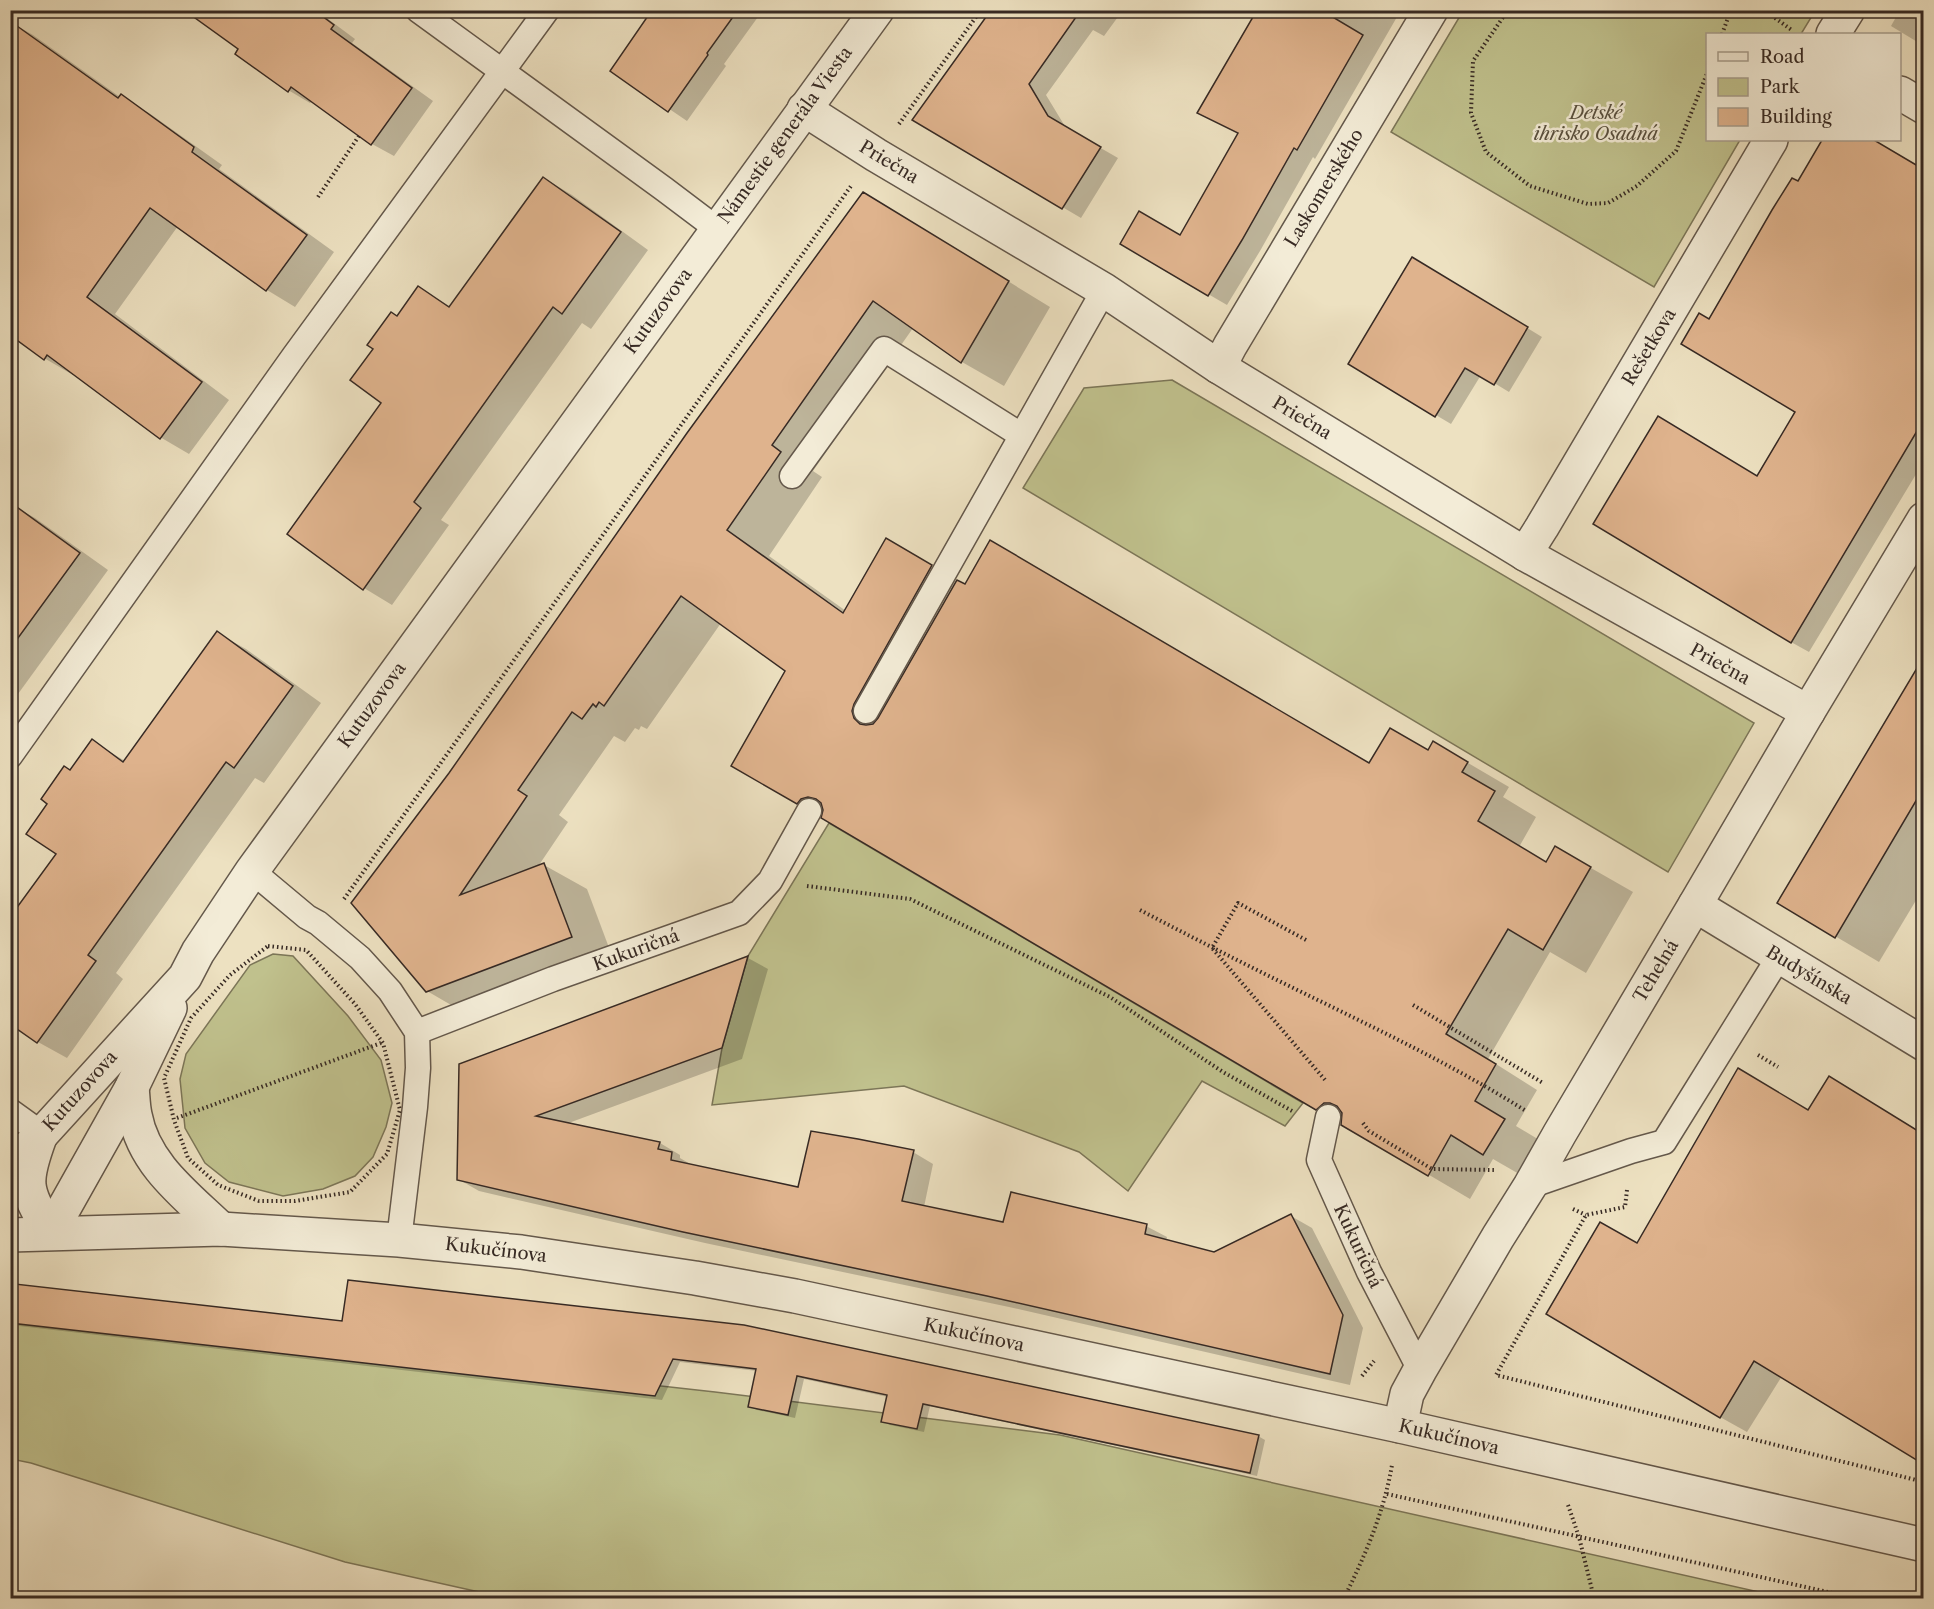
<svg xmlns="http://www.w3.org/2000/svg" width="1934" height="1609" viewBox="0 0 1934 1609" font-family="'Libre Caslon Text',serif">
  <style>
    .green { fill: #c0c18d; stroke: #7c7658; stroke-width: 1.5 }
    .shadow { fill: #0003 }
    .building { fill: #dfb38d; stroke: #372a24; stroke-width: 1.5 }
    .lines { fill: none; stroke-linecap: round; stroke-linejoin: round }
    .service-casing { stroke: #64584b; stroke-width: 27 }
    .minor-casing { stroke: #64584b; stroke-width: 36 }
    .tertiary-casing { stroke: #64584b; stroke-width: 36 }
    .path { stroke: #372a24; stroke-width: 4; stroke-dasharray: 1.5 3; stroke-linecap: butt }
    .service { stroke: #f3ecd7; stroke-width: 24 }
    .minor { stroke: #f3ecd7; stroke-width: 33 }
    .tertiary { stroke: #f3ecd7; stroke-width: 33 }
    .labels { text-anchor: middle; stroke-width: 5; stroke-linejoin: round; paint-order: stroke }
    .park-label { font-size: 18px; font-style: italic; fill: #59503e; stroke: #f3ecd7 }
    .street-label { font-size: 18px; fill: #372a24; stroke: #f3ecd7 }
  </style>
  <rect width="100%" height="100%" fill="#ede1c1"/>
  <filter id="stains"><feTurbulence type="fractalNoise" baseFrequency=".00333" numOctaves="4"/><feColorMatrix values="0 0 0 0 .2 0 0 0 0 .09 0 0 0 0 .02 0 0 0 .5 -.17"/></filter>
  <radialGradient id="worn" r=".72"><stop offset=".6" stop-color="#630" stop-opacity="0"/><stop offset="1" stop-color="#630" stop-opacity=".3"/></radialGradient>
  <g class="green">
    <polygon points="1463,11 1463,10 1815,11 1801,34 1708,34 1708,140 1740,140 1654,287 1391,132"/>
    <polygon points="1172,380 1754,723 1668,872 1023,488 1084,388"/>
    <polygon points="829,823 1303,1103 1285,1126 1202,1081 1128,1191 1079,1152 904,1086 712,1105 722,1048 748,956"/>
    <polygon points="273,954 293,956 348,1016 381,1060 392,1103 386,1127 373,1157 355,1176 323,1189 283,1196 229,1182 205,1163 185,1128 180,1079 186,1054 250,965"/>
    <polygon points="11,1314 715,1392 1060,1435 1786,1598 506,1598 345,1562 31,1463 11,1459"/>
  </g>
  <g class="shadow">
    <polygon points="186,10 316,10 355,39 352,43 433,101 394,156 372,144 312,101 310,103 288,90 240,49"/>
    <polygon points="654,10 763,10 724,64 726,66 687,121 612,70"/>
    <polygon points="993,10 1123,10 1104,36 1093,30 1046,95 1066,128 1118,158 1081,218 914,120"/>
    <polygon points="1251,10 1401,10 1315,159 1313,157 1260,251 1227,305 1122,244 1180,237 1240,134 1199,113 1257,14"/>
    <polygon points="1900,10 1924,10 1924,46 1891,26"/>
    <polygon points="10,22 33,35 120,97 149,113 222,165 219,169 334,252 295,307 267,290 178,226 115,314 229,400 189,454 160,437 74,374 73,375 44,358"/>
    <polygon points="1824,140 1871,140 1924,170 1924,461 1809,652 1791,642 1758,477 1797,411 1710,321 1798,183"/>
    <polygon points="544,178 572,195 648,250 591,329 582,323 441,520 449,525 392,605 364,588 383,402 397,317 419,288 451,307"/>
    <polygon points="905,218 1050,307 1004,386 962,362 913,328 813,471 822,477 769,556 846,611 887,540 965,586 1370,765 1428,752 1434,743 1509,787 1503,797 1536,817 1519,847 1547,863 1556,848 1633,892 1586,973 1550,952 1488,1059 1537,1090 1516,1126 1546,1144 1526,1178 1493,1159 1470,1199 733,765 787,670 721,623 647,729 641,726 639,730 635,728 625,742 614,736 559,815 568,822 537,868 544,865 587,889 614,961 470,1016 427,991 353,903"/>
    <polygon points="1427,267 1542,337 1509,392 1481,375 1451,424 1350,364"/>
    <polygon points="10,504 35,518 108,570 10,705"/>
    <polygon points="217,633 246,649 321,703 264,783 255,778 116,973 123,979 67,1058 38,1042 10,1022 58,854 71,772 92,741 125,761"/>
    <polygon points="1924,661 1924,887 1879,962 1779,903"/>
    <polygon points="748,958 768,969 742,1059 566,1124 660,1143 680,1155 680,1158 692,1165 799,1189 913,1152 933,1164 924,1207 1004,1224 1146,1226 1167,1237 1166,1241 1214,1253 1291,1216 1312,1228 1363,1328 1350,1385 1009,1307 705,1243 479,1191 458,1179 461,1065"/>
    <polygon points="1856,1093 1924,1135 1924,1462 1782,1376 1747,1432 1720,1417 1637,1245 1809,1112"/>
    <polygon points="349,1282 1258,1436 1265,1440 1257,1476 930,1406 924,1432 890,1425 883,1421 888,1397 804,1379 795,1418 757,1410 750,1406 757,1371 680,1362 662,1400 19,1326 12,1322 344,1323"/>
  </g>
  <g class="building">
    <polygon points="184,10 314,10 334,25 331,29 412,88 371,145 291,87 288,92 235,54 238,49"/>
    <polygon points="652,10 738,10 707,53 708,55 668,112 610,71"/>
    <polygon points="991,10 1081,10 1029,84 1048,116 1101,147 1062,209 912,120"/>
    <polygon points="1257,10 1321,10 1363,35 1297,150 1294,148 1242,240 1208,296 1120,244 1139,211 1180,235 1238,133 1197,113"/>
    <polygon points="10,21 118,98 121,94 194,147 192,152 307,235 266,291 150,208 87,297 202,382 160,439 47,355 44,360 10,335"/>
    <polygon points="1822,140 1874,140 1923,169 1923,421 1791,643 1593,524 1658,416 1757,476 1795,412 1681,344 1699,313 1709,319 1772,210 1792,178 1798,181"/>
    <polygon points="543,177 621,232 562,314 553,307 414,502 421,508 363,590 287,534 381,403 350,380 373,349 367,345 391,312 397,316 418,286 449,307"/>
    <polygon points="863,192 1009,281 961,363 873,301 772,445 781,452 727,530 843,613 886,538 932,565 854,704 852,711 854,718 860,724 866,725 873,724 878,718 957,580 965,584 990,540 1369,763 1390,728 1428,750 1433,741 1468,762 1462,772 1495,791 1478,821 1546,862 1555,846 1591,867 1543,950 1508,929 1446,1034 1496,1064 1475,1101 1505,1119 1483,1155 1451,1135 1428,1176 1341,1125 1342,1113 1337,1106 1330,1103 1324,1103 1316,1110 821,818 823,810 821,803 816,799 808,797 801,799 797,804 731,766 785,671 681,596 604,706 599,702 596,707 593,704 582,719 572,712 518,790 527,796 460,895 544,863 572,937 426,992 351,903 449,773 687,433"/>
    <polygon points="1412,257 1528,327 1494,385 1465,368 1435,417 1348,364"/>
    <polygon points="10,502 80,553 10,649"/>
    <polygon points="217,631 293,686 234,768 226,762 88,955 96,961 37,1043 10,1024 10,917 56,854 26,834 47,804 41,799 64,766 70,770 92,739 123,762"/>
    <polygon points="1923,658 1923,789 1835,938 1777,903"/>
    <polygon points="748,956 722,1048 536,1116 660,1142 658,1149 672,1152 671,1160 798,1187 811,1131 858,1139 914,1150 902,1201 1003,1222 1011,1192 1147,1224 1145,1234 1214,1252 1291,1214 1343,1315 1330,1374 987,1296 683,1232 457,1180 459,1064"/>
    <polygon points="1738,1068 1808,1110 1829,1076 1923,1134 1923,1464 1754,1361 1720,1418 1546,1314 1600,1222 1637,1243"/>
    <polygon points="348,1280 744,1325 1259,1435 1250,1473 923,1404 917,1429 881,1422 887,1395 797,1376 788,1415 748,1407 756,1369 673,1359 655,1396 10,1323 15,1284 342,1321"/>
  </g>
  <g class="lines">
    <g class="service-casing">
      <g id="service">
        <polyline points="418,10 664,189 717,229"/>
        <polyline points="792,476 884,349 1021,435"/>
        <polyline points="866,711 1104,290"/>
        <polyline points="10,756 294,356 547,10"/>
        <polyline points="252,871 307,917 318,923 360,958 390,991 417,1032 418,1068 415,1107 399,1240"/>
        <polyline points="417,1032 553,979 739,913 770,881 809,811"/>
        <polyline points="10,1111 42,1134"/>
        <polyline points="1328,1117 1319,1160 1369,1272 1420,1370"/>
        <polyline points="1530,1186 1631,1151 1664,1142 1779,957"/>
      </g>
    </g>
    <g class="minor-casing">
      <g id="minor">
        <polyline points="1833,34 1848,10"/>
        <polyline points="1900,93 1924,107"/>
        <polyline points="804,109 876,155 1104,290 1219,367 1525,554 1808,712"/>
        <polyline points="1219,367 1230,346 1431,10"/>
        <polyline points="1525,554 1542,527 1771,140"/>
        <polyline points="1695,905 1924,1044"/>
        <polyline points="1400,1426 1407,1394 1420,1370 1498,1237 1530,1186 1560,1133 1695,905 1808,712 1924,519"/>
      </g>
    </g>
    <g class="tertiary-casing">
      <g id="tertiary">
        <path d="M 132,1087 C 133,1096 133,1106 135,1115 C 144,1165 187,1196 221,1229"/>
        <path d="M 40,1137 C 22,1186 26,1189 50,1233"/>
        <polyline points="10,1165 42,1134 185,977 198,952 252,871 877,10"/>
        <polyline points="50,1233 132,1087 170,1008"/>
        <polyline points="10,1235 221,1229 399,1240 521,1252 695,1278 795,1296 1400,1426 1924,1545"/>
      </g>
    </g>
    <g class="path">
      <polyline points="1508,10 1473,61 1471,113 1486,152 1530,186 1588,204 1608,203 1637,186 1676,151 1708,71"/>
      <polyline points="1764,10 1793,31"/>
      <polyline points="1722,34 1731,10"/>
      <polyline points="899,124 981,10"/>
      <polyline points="318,197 359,136"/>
      <polyline points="10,365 11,365"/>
      <polyline points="807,886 910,899 1110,997 1223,1072 1292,1111"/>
      <polyline points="344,899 851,186"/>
      <path d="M 1140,910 C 1201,942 1262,973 1324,1003 C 1393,1037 1461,1070 1526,1111"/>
      <polyline points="1306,940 1238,903 1212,948 1326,1081"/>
      <polygon points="268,946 306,950 355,1004 383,1043 400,1110 387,1154 350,1192 295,1201 259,1201 218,1185 188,1158 174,1120 164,1078 191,1018 230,975"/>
      <polyline points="1413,1005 1543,1083"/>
      <polyline points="1758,1055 1778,1067"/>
      <polyline points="177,1118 381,1043"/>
      <polyline points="1363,1123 1369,1131 1432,1169 1494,1170"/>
      <polyline points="1627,1190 1625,1207 1586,1215 1496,1375 1924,1482"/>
      <polyline points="1573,1209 1586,1215"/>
      <polyline points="1362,1376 1374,1361"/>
      <polyline points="1387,1494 1855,1598"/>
      <polyline points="1568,1505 1579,1537 1594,1598"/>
      <path d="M 1344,1598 C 1365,1556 1384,1512 1392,1465"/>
    </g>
    <use href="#service" class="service"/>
    <use href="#minor" class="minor"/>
    <use href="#tertiary" class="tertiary"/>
  </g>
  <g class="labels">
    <g class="park-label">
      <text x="1596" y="119">Detské<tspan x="1596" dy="21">ihrisko Osadná</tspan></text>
    </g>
    <g class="street-label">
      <text transform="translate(785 135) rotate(-54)" y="6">Námestie generála Viesta</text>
      <text transform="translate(889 162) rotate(31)" y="6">Priečna</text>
      <text transform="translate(1324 188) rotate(-59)" y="6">Laskomerského</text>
      <text transform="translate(658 311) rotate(-54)" y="6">Kutuzovova</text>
      <text transform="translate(1649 347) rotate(-59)" y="6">Rešetkova</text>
      <text transform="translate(1302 418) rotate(31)" y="6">Priečna</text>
      <text transform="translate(1720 664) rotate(29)" y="6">Priečna</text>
      <text transform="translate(372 705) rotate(-54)" y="6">Kutuzovova</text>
      <text transform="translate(636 950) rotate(-20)" y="6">Kukuričná</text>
      <text transform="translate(1656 971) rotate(-59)" y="6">Tehelná</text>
      <text transform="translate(1809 975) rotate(31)" y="6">Budyšínska</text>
      <text transform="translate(80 1091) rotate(-48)" y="6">Kutuzovova</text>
      <text transform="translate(1358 1246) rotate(65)" y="6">Kukuričná</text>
      <text transform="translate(496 1250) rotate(7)" y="6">Kukučínova</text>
      <text transform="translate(974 1335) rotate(12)" y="6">Kukučínova</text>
      <text transform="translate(1449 1437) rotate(13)" y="6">Kukučínova</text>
    </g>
  </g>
  <rect width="1934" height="1609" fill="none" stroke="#ede1c1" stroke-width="36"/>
  <rect x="12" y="12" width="1910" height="1585" fill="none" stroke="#372a24" stroke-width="3"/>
  <rect x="18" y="18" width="1898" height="1573" fill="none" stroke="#372a24" stroke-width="1.5"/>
  <rect x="1706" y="33" width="195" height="108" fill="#f3ecd7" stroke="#a89e8f" stroke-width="1.5"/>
  <rect x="1718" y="52" width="30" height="9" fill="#f3ecd7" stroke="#a89e8f" stroke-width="1.5"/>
  <text x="1760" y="63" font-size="18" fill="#372a24">Road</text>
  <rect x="1718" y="78" width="30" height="18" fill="#c0c18d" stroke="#a89e8f" stroke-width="1.5"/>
  <text x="1760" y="93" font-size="18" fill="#372a24">Park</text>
  <rect x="1718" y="108" width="30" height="18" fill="#dfb38d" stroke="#a89e8f" stroke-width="1.5"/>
  <text x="1760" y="123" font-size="18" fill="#372a24">Building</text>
  <rect width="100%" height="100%" filter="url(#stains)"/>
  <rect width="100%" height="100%" fill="url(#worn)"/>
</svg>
